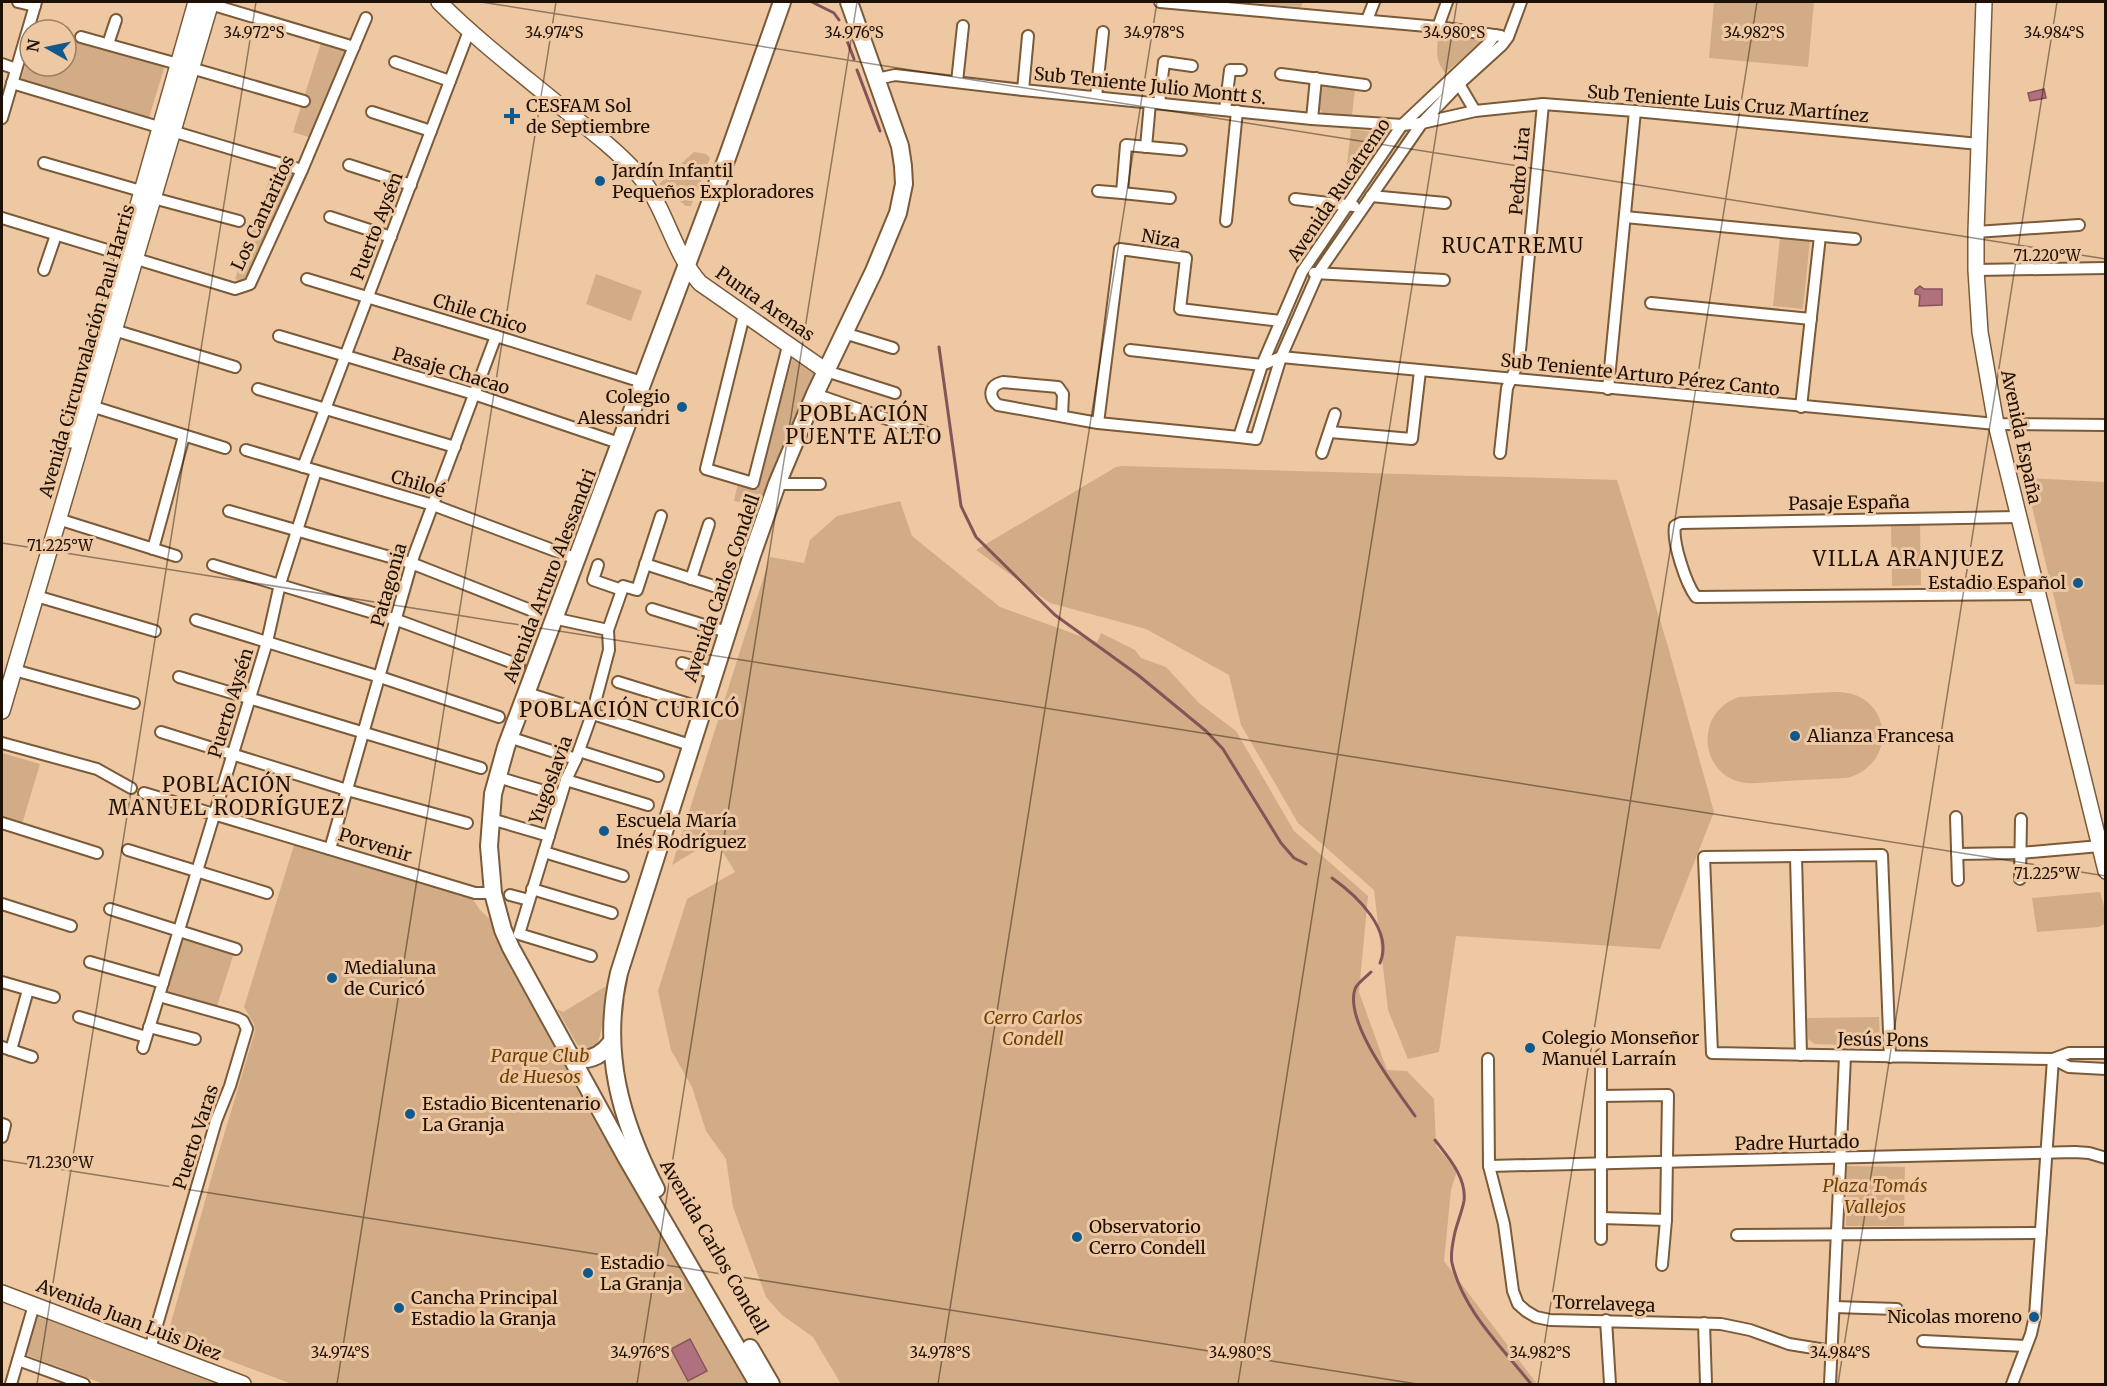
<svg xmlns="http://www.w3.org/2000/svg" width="2107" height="1386" viewBox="0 0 2107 1386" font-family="Merriweather,serif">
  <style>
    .green { fill: #d2ac87 }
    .water { fill: #b1707e; stroke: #855459; stroke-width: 1.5 }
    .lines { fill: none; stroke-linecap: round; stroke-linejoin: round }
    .stream { stroke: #855459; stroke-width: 3 }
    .street-casing { stroke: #7b5a38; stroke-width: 14 }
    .secondary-casing { stroke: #7b5a38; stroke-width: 18 }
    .primary-casing { stroke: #7b5a38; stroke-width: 20 }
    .street { stroke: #fff; stroke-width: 10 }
    .secondary { stroke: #fff; stroke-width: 15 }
    .primary { stroke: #fff; stroke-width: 16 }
    .ticks { fill: none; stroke: #1e1104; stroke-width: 1.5; stroke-opacity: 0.45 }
    .poi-dot { fill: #10598d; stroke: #eec8a3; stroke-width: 2 }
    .labels { text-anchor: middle; stroke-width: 6; stroke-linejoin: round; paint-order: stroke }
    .street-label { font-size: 18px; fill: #1e1104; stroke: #eec8a3 }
    .poi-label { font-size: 18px; fill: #1e1104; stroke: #eec8a3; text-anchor: start }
    .park-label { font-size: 18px; font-style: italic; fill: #6d4104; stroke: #eec8a3 }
    .neighbourhood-label { font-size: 20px; letter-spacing: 1.5px; fill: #1e1104; stroke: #eec8a3 }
    .ticks-label { font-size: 15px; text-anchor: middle; fill: #1e1104; stroke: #eec8a3; stroke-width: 6; stroke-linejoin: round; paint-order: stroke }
  </style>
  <rect width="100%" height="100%" fill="#eec8a3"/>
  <g class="green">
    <polygon points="1241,2 1303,2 1301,7"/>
    <polygon points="1714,2 1814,2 1808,67 1709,58"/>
    <polygon points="66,36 165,65 149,118 21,81 30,49 30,66 66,66"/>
    <path d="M 1438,36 L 1480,38 L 1480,44 L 1445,73 C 1435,59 1437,53 1438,36 Z"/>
    <polygon points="321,43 348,51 311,138 293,132"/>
    <polygon points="1320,84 1355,88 1352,116 1323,113 1317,106"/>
    <polygon points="1351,129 1381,133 1384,137 1344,192"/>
    <polygon points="694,152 706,154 710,158 691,206 686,206 659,184"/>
    <polygon points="273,169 295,175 249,277 242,281 235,279"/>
    <polygon points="1780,237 1810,240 1803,309 1773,306"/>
    <polygon points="596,274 642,291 631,321 586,304"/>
    <polygon points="793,358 820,376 762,507 734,501 738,483 755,488"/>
    <polygon points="1123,466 1617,480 1667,643 1714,812 1660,949 1456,936 1439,1052 1408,1059 1388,1010 1374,890 1298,823 1241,725 1229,675 1146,629 1050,603 976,550 1116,467"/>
    <polygon points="2025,478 2105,482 2105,685 2075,684"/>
    <polygon points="900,501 912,536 1000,607 1097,642 1101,633 1135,650 1141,658 1166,667 1199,703 1236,731 1294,831 1368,896 1359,992 1387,1070 1407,1071 1434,1099 1436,1146 1457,1171 1451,1190 1444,1261 1537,1384 841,1384 813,1337 782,1315 766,1297 733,1207 726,1159 706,1131 692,1087 671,1050 658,991 687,899 735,872 715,839 672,865 770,557 804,563 810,540 837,516"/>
    <polygon points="1920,524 1921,585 1892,586 1891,525"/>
    <path d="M 1835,692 C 1891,690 1901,763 1847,778 C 1823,779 1798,780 1773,782 C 1763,782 1751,785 1741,782 C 1719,778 1705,756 1708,734 C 1710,716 1722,703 1739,697 Z"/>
    <polygon points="2,753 40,764 22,824 2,818"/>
    <polygon points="294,845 472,898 480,910 491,920 512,970 595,1122 746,1384 292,1384 167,1337 215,1165 255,1031 254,1024 244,1007"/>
    <polygon points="2100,892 2105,910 2105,924 2099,927 2037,932 2032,898"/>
    <polygon points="180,937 234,953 217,1006 164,990"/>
    <path d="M 608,985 C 603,1007 605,1033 593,1052 L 581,1051 L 557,1009 L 563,1012 Z"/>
    <polygon points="1879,1017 1880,1041 1872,1046 1815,1044 1808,1039 1807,1018"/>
    <polygon points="1847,1166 1905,1167 1904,1226 1846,1226"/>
    <polygon points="34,1314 224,1384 104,1384 24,1354"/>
  </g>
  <g class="water">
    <polygon points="2044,89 2046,98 2030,101 2028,93"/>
    <polygon points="1920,286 1924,289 1942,289 1942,305 1919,306 1920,295 1915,294 1915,290"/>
    <polygon points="690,1339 707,1371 688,1381 671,1349"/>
  </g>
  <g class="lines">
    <g class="stream">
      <polyline points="812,2 834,13 839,20"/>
      <polyline points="843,30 854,59"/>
      <polyline points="857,70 880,131"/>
      <polyline points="939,347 961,506 976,537 1055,615 1138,675 1206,731 1223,749 1281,843 1294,858 1306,864"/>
      <path d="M 1332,878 C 1356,895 1394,930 1380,963"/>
      <path d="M 1371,972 C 1366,977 1357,983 1355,989 C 1344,1022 1396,1089 1415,1116"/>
      <path d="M 1435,1140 C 1448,1157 1467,1178 1464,1201 C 1462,1211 1458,1221 1455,1232 C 1453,1242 1450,1253 1452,1263 C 1463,1311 1502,1347 1531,1384"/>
    </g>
    <g class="street-casing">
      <g id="street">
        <polyline points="18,2 35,6"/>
        <polyline points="1160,2 1438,27 1501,36"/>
        <polyline points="210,4 354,47"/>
        <polyline points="1367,20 1374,2"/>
        <polyline points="1438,27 1447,2"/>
        <polyline points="1495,35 1489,43 1402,125 1302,272 1262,365 1239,437 1256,439 1281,357 1318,273 1422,123 1459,84 1502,45 1508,37 1521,2"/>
        <polyline points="81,37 178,64"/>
        <polyline points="108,44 116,20"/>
        <polyline points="395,62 450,81"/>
        <polyline points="2,64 16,69"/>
        <polyline points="191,68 304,101"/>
        <polyline points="1281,74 1365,85"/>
        <polyline points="877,79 895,75 1023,90 1312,119 1402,125 1422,123 1475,111 1543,104 1635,111 1979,144"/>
        <polyline points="957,82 963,26"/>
        <polyline points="12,83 302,170"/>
        <polyline points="1459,84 1475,111"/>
        <polyline points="1023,90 1028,36"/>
        <polyline points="1096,97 1103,32"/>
        <polyline points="1159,103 1164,62 1192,66"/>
        <polyline points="1225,110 1230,70 1241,70"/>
        <polyline points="372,112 431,131"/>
        <polyline points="2,118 36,2"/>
        <polyline points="1312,119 1316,78"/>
        <polyline points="1146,147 1150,103"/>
        <polyline points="44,163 141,191"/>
        <polyline points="349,165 411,185"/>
        <polyline points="1098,191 1122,193"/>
        <polyline points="1371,196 1445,203"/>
        <polyline points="153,198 239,221"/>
        <polyline points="1170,198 1122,193 1126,145 1181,150"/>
        <polyline points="1295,199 1354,206"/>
        <polyline points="330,217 391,237"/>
        <polyline points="1625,217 1855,239"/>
        <polyline points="2,218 235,289 250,284 302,170 366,18"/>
        <polyline points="1226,221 1237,111"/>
        <polyline points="1976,232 2079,225"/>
        <polyline points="44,270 56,235"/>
        <polyline points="1976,270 2106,268"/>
        <polyline points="1314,273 1444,280"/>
        <polyline points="307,279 496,336 642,382"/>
        <polyline points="1651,303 1811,319"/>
        <polyline points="744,315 706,469 753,483 788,346"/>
        <polyline points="114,330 235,367"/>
        <polyline points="844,333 893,348"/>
        <polyline points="279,336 474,394 613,441"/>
        <polyline points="1130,350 1262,365 1281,357 1996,424 2106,425"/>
        <polyline points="826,371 895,393"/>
        <polyline points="258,389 455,447"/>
        <polyline points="1608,389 1635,111"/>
        <polyline points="815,394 933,435"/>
        <polyline points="91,406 225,448"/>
        <polyline points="1801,407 1820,236"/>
        <path d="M 1062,416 L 1063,394 L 1058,387 L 1003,382 C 989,385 988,397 998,405 L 1098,423 L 1239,437"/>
        <polyline points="1098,423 1120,249 1186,258 1180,309 1281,321"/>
        <polyline points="1330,432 1412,439 1420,371"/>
        <polyline points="246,450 433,505 577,559"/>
        <polyline points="1322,453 1335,414"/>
        <polyline points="1500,453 1507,388 1519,361 1543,104"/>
        <polyline points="303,467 469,31"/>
        <polyline points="777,484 820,484"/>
        <polyline points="229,511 411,563 538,613"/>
        <path d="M 2018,517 L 1681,523 L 1675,526 C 1672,542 1686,584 1696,597 L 2038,594"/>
        <polyline points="58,519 176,556"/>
        <polyline points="153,549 184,436"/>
        <polyline points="645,564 723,589"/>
        <polyline points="213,565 397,620 519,665"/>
        <polyline points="598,565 593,580 622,590"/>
        <polyline points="691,579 709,524"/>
        <polyline points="36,596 155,631"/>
        <polyline points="652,609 727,632"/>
        <polyline points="196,620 380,677 499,717"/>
        <polyline points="562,620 608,630"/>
        <polyline points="682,663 713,673"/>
        <polyline points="14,670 134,703"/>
        <polyline points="179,677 481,768"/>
        <polyline points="618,682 702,708"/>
        <polyline points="527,693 690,745"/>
        <polyline points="161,732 347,790 467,823"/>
        <polyline points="518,740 576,759"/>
        <polyline points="2,743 97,769 131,788"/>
        <polyline points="579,751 658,776"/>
        <polyline points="504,779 561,796"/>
        <polyline points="566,780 648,805"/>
        <polyline points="144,793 475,893 493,893"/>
        <polyline points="1956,817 1958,880"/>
        <polyline points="498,821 549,836"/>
        <polyline points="2,823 97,853"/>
        <polyline points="330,849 414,555 496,336"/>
        <polyline points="128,850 267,893"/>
        <polyline points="544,852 623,876"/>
        <polyline points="1957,854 2020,853 2100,846"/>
        <polyline points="1796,856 1801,1055"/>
        <polyline points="2020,879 2021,819"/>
        <polyline points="532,889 612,913"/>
        <polyline points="510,895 529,900"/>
        <polyline points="2,904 71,926"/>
        <polyline points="110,909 236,949"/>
        <polyline points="591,956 519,934 566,780 576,759 592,714 609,650 608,630 622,590 623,586 637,590 661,516"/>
        <polyline points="90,962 163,983"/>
        <polyline points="2,982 54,997"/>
        <polyline points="79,1017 146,1037"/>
        <polyline points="149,1027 195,1039"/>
        <polyline points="2,1047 32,1057"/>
        <polyline points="143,1048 267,642 280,584 316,471"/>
        <polyline points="11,1050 28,990"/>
        <polyline points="1601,1055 1601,1239"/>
        <polyline points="1890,1057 1882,855 1704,857 1712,1053 2053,1059 2069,1053 2106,1053"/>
        <polyline points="1488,1059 1489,1166 1504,1224 1513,1291 1518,1304 1526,1311 1536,1317 1550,1320 1721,1324 1750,1330 1789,1344 1832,1351"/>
        <polyline points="2053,1059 2069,1067 2106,1069"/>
        <polyline points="1601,1096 1668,1095 1666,1220 1662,1265"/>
        <polyline points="2,1124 5,1125 2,1137"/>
        <polyline points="1489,1166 2075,1152 2089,1153 2106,1158"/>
        <polyline points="1601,1218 1666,1220"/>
        <polyline points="1737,1235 2041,1233"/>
        <polyline points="1834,1307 1897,1309"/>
        <polyline points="1606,1320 1610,1384"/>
        <polyline points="1704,1323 1706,1384"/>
        <polyline points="1923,1341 2026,1346"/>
        <polyline points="150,1349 216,1121 230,1086 247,1029 243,1021 237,1018 159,996"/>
        <polyline points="18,1360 84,1384"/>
        <polyline points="11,1384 34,1305"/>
        <polyline points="1830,1384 1845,1056"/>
        <polyline points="2012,1384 2031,1334 2035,1316 2053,1059"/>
      </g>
    </g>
    <g class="secondary-casing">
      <g id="secondary">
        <path d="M 439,2 C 480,43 527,78 571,115 C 594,133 617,151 636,172 C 666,205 671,250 700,283 L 826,371"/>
        <polyline points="1984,2 1976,232 1976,270 1980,332 1996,424 2106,871"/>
        <polyline points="71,440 196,2"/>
        <polyline points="2,711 211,2"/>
        <polyline points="2,1293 243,1384"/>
      </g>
    </g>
    <g class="primary-casing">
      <g id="primary">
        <path d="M 569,1055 C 586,1064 600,1057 611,1043"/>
        <path d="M 656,1189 C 620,1119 601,1051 619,973 L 752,555 L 777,484 L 815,394 L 874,271 L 898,213 L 904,184 L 903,166 L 900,146 L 849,2"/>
        <polyline points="750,1348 771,1384"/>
        <polyline points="758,1384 626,1157 511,948 503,930 493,893 489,846 493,794 506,747 728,155 782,2"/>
      </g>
    </g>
    <use href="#street" class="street"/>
    <use href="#secondary" class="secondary"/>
    <use href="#primary" class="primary"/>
  </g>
  <path class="ticks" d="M 481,2 L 2106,259M 2,543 L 2106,876M 2,1160 L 1417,1384M 37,1384 L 256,2M 337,1384 L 556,2M 637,1384 L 857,2M 938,1384 L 1157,2M 1238,1384 L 1457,2M 1538,1384 L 1757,2M 1838,1384 L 2057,2"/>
  <g class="poi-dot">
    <path d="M509 107h6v6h6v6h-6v6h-6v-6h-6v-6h6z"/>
    <circle cx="600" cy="181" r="6"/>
    <circle cx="682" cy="407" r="6"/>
    <circle cx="2078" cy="583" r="6"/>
    <circle cx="1795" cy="736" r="6"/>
    <circle cx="604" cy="831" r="6"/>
    <circle cx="332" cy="978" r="6"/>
    <circle cx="1530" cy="1048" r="6"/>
    <circle cx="410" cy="1114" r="6"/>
    <circle cx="1077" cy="1237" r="6"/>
    <circle cx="588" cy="1273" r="6"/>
    <circle cx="399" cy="1308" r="6"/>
    <circle cx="2034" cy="1317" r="6"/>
  </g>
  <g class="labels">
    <g class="street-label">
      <text transform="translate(1150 86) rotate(6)" y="6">Sub Teniente Julio Montt S.</text>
      <text transform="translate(1728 104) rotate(5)" y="6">Sub Teniente Luis Cruz Martínez</text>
      <text transform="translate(1520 171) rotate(-85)" y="6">Pedro Lira</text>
      <text transform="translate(1339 190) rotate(-56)" y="6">Avenida Rucatremo</text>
      <text transform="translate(263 213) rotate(-65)" y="6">Los Cantaritos</text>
      <text transform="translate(377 226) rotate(-69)" y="6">Puerto Aysén</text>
      <text transform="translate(1161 239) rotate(10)" y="6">Niza</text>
      <text transform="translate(765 304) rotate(35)" y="6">Punta Arenas</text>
      <text transform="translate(480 314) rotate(17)" y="6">Chile Chico</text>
      <text transform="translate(87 351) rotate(-74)" y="6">Avenida Circunvalación Paul Harris</text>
      <text transform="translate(451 371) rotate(17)" y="6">Pasaje Chacao</text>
      <text transform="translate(1640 375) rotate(6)" y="6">Sub Teniente Arturo Pérez Canto</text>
      <text transform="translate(2021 437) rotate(78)" y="6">Avenida España</text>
      <text transform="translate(418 484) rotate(17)" y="6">Chiloé</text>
      <text transform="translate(1849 503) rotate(-1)" y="6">Pasaje España</text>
      <text transform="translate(550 576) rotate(-69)" y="6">Avenida Arturo Alessandri</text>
      <text transform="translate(389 585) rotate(-74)" y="6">Patagonia</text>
      <text transform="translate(722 588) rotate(-71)" y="6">Avenida Carlos Condell</text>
      <text transform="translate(231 703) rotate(-73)" y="6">Puerto Aysén</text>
      <text transform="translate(551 780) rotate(-70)" y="6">Yugoslavia</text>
      <text transform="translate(375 845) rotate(17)" y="6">Porvenir</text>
      <text transform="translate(1883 1040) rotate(1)" y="6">Jesús Pons</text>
      <text transform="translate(196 1137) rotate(-72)" y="6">Puerto Varas</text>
      <text transform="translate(1797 1143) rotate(-1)" y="6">Padre Hurtado</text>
      <text transform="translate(714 1247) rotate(60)" y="6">Avenida Carlos Condell</text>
      <text transform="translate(1604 1304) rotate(2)" y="6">Torrelavega</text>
      <text transform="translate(129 1320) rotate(21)" y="6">Avenida Juan Luis Diez</text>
    </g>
    <g class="poi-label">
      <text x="526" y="112">CESFAM Sol<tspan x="526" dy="21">de Septiembre</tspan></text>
      <text x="612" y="177">Jardín Infantil<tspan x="612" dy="21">Pequeños Exploradores</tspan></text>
      <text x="670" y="403" text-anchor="end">Colegio<tspan x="670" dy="21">Alessandri</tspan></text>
      <text x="2066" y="589" text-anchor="end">Estadio Español</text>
      <text x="1807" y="742">Alianza Francesa</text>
      <text x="616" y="827">Escuela María<tspan x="616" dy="21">Inés Rodríguez</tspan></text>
      <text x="344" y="974">Medialuna<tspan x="344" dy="21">de Curicó</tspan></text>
      <text x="1542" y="1044">Colegio Monseñor<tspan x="1542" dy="21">Manuel Larraín</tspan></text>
      <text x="422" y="1110">Estadio Bicentenario<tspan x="422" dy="21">La Granja</tspan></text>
      <text x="1089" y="1233">Observatorio<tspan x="1089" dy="21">Cerro Condell</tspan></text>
      <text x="600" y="1269">Estadio<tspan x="600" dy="21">La Granja</tspan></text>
      <text x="411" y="1304">Cancha Principal<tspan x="411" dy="21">Estadio la Granja</tspan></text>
      <text x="2022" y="1323" text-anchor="end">Nicolas moreno</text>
    </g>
    <g class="park-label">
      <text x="1033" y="1024">Cerro Carlos<tspan x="1033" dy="21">Condell</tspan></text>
      <text x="540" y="1062">Parque Club<tspan x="540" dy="21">de Huesos</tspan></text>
      <text x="1875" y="1192">Plaza Tomás<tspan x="1875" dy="21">Vallejos</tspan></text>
    </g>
    <g class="neighbourhood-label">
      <text x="1513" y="253">RUCATREMU</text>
      <text x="864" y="421">POBLACIÓN<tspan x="864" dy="23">PUENTE ALTO</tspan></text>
      <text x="1909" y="566">VILLA ARANJUEZ</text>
      <text x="630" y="717">POBLACIÓN CURICÓ</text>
      <text x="227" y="792">POBLACIÓN<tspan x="227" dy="23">MANUEL RODRÍGUEZ</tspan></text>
    </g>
  </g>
  <g class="ticks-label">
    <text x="254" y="38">34.972°S</text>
    <text x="554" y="38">34.974°S</text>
    <text x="854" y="38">34.976°S</text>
    <text x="1154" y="38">34.978°S</text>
    <text x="1454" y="38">34.980°S</text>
    <text x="1754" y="38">34.982°S</text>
    <text x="2054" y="38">34.984°S</text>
    <text x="2047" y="261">71.220°W</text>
    <text x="60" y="551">71.225°W</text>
    <text x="2047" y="879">71.225°W</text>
    <text x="60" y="1168">71.230°W</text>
    <text x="340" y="1358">34.974°S</text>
    <text x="640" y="1358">34.976°S</text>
    <text x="940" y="1358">34.978°S</text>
    <text x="1240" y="1358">34.980°S</text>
    <text x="1540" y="1358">34.982°S</text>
    <text x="1840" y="1358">34.984°S</text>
  </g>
  <rect width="2107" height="1386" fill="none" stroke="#1e1104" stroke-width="6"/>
  <g transform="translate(48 48) rotate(279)"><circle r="28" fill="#eec8a3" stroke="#9b7f63" stroke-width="1.5"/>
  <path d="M0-4.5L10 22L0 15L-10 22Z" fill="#10598d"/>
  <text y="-9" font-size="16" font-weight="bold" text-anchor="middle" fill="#1e1104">N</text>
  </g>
</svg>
